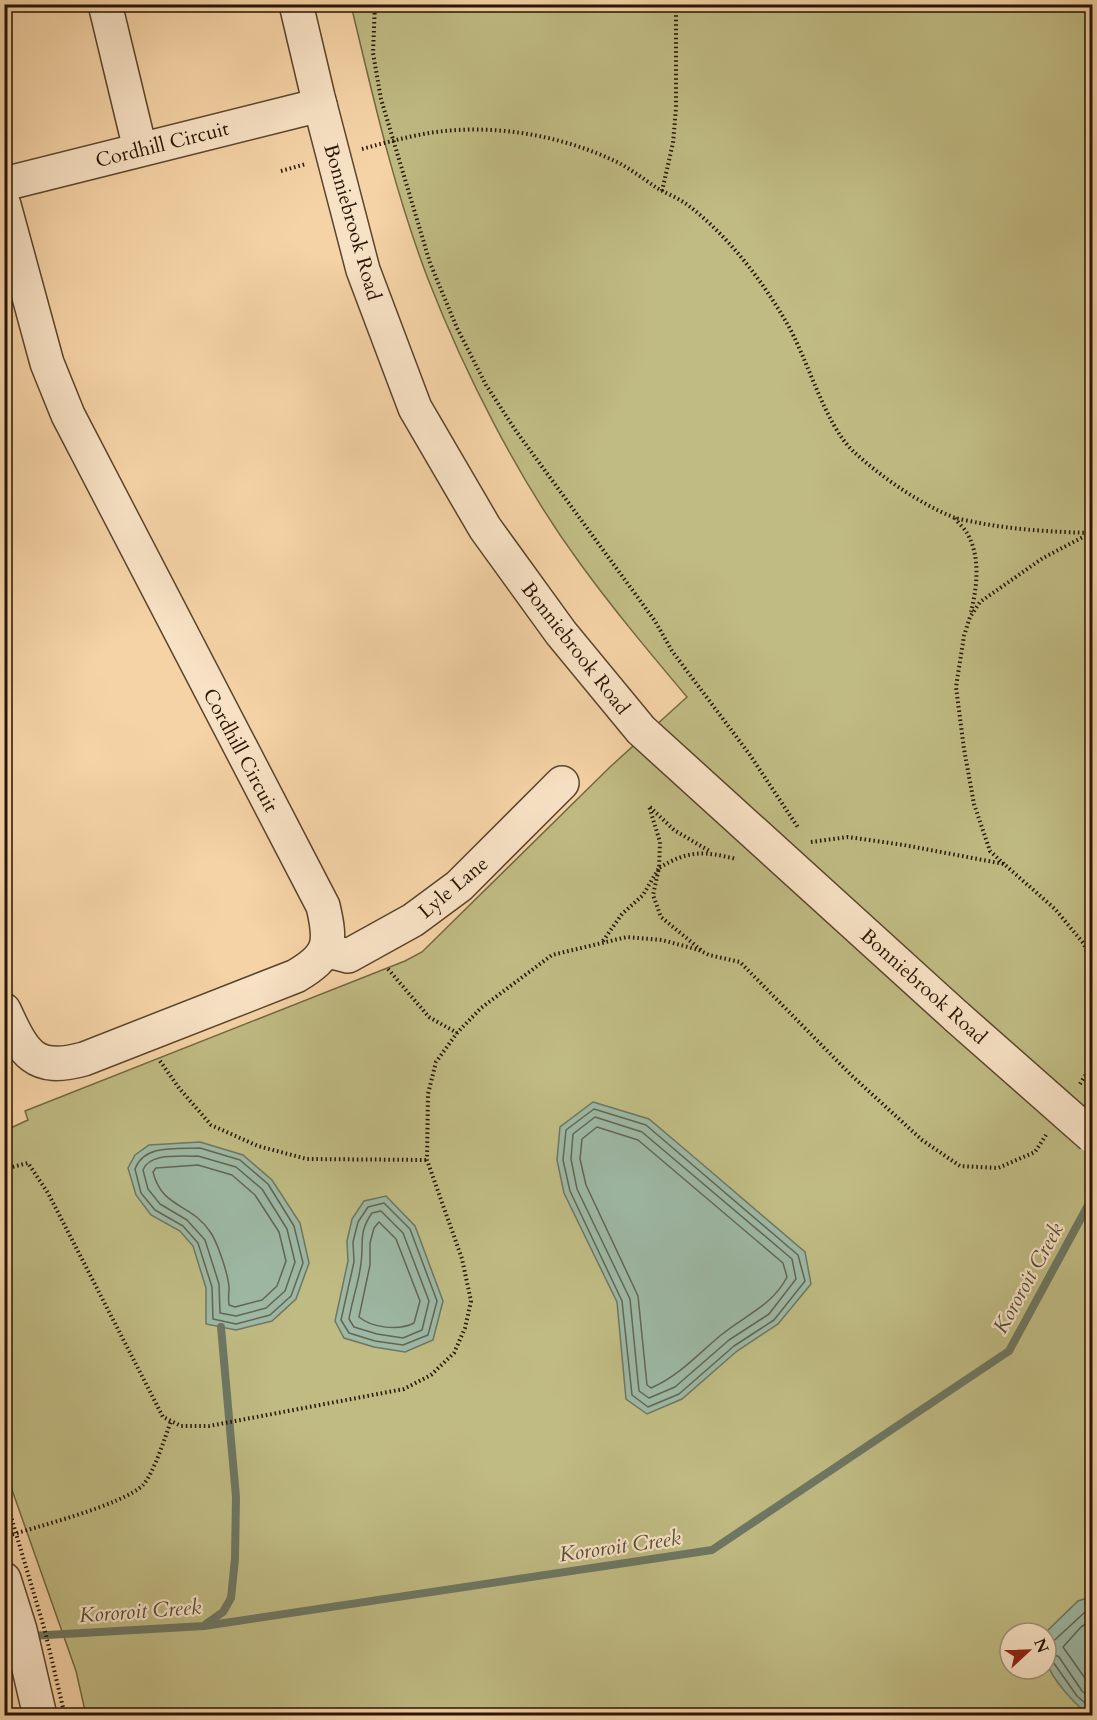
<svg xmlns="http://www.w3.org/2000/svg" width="1097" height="1720" viewBox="0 0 1097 1720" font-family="Cardo,serif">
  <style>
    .green { fill: #c0bb83; stroke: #736842; stroke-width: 1.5; fill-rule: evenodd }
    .water { fill: #9db8a4; stroke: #6d7763; stroke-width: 1.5 }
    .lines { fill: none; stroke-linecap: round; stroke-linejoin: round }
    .shore { stroke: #626653; stroke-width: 1.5 }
    .stream { stroke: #6d7763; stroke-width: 8 }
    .minor-casing { stroke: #5a442b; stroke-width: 36 }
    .path { stroke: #261502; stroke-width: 4; stroke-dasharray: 1.5 3; stroke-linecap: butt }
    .minor { stroke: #f8e2c5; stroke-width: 33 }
    .minor-bridge-casing { stroke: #5a442b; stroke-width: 36; stroke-linecap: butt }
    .path-bridge { stroke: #261502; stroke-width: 4; stroke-dasharray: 1.5 3; stroke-linecap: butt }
    .minor-bridge { stroke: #f8e2c5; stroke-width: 33 }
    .labels { text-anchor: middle; stroke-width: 4.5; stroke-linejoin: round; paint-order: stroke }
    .street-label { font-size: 20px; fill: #261502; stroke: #f8e2c5 }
    .water-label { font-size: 21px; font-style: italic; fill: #504e3b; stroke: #f8e2c5 }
  </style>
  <rect width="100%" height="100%" fill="#f5d3a6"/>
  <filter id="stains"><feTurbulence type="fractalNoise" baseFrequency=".00333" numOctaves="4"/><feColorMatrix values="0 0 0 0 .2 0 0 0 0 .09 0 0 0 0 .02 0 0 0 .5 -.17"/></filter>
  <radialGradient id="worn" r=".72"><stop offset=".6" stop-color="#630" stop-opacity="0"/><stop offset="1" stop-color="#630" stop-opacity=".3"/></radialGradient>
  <path class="green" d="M 351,5 L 1092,5 L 1092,1715 L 86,1715 L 76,1671 L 5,1470 L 4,1131 L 28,1120 L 25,1111 L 405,961 L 422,952 L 610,767 L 687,697 C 650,653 613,609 579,562 C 519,480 465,374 428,279 C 394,190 373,97 351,5 ZM 1010,1633 L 1046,1633 L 1046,1669 L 1010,1669 Z"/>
  <g class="water">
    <polygon points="593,1102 649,1119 701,1163 805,1252 811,1284 778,1324 737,1351 682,1399 647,1414 626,1399 617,1302 564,1193 557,1160 560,1127"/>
    <polygon points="200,1142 243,1155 272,1180 300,1223 309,1263 296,1299 272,1321 236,1330 206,1324 206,1288 193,1246 180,1231 151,1215 136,1195 128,1168 135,1155 149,1145"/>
    <polygon points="386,1196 415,1226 443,1301 433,1340 405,1352 374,1347 344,1338 335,1321 348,1261 347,1241 352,1219 364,1201"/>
    <path d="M 1090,1597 L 1092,1597 L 1092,1716 C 1077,1708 1051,1678 1046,1661 C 1044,1652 1047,1640 1045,1633 L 1078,1601 Z"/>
  </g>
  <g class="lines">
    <g class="shore">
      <polygon points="594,1109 646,1125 798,1255 805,1281 774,1320 734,1346 679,1394 648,1407 632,1395 622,1301 570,1191 563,1160 566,1130"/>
      <polygon points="595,1117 642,1132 792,1259 796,1279 769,1314 729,1340 675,1387 649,1398 639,1391 630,1299 577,1189 571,1159 573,1134"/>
      <path d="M 597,1127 L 638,1140 L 783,1263 L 787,1277 C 773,1305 744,1316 721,1335 C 698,1354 679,1376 651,1388 L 647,1385 L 638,1296 L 586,1185 L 580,1159 L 582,1139 Z"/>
      <path d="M 200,1148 L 240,1160 L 268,1184 L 294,1226 L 303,1263 L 291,1296 L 270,1315 L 236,1324 L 213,1319 L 212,1287 L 198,1243 L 183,1226 L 155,1210 L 141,1193 L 135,1169 C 144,1144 177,1149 200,1148 Z"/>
      <path d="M 198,1156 L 236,1167 L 262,1189 L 287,1229 L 295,1262 L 285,1291 L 266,1308 L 236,1316 L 220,1313 L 219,1284 L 205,1240 L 187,1220 L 160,1204 L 148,1189 L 143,1170 C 150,1152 182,1157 198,1156 Z"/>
      <path d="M 198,1165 L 232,1175 L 255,1195 L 279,1232 L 286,1261 L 277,1286 L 262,1300 L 235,1307 L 229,1305 C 228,1299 229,1293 229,1287 C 228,1274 218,1244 211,1233 C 192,1203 162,1209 153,1172 L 156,1168 Z"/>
      <polygon points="384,1203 410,1229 437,1301 428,1335 403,1345 375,1341 349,1333 341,1320 354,1262 353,1242 358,1222 368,1207"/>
      <path d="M 381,1211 L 403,1233 L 429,1301 L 422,1330 L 403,1338 L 377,1334 L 354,1327 L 349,1319 C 352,1300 359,1282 361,1263 C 364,1242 358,1233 372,1213 Z"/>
      <path d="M 379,1222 L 396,1239 L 420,1301 L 414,1323 C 399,1331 372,1328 359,1317 L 370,1265 L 370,1243 L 374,1228 Z"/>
      <polyline points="1092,1620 1081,1627 1063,1647 1092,1688"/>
      <polyline points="1046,1648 1084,1613 1092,1610"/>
      <polyline points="1046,1650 1059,1657 1082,1691 1092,1699"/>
      <polyline points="1046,1659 1053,1662 1077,1696 1092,1709"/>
    </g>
    <g class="stream">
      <polyline points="206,1624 223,1612 231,1598 235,1559 236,1497 221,1327"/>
      <polyline points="30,1636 204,1626 712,1550 1009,1351 1092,1198"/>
    </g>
    <g class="minor-casing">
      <g id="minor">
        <polyline points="105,4 140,149"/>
        <polyline points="296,4 318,97 363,270 415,408 485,528 561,633 641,730 957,1017"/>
        <polyline points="4,184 320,105"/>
        <path d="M 4,205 L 47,363 L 68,415 L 323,906 C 332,944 330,956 296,976 L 84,1059 C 33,1073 24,1053 4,1010"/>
        <polyline points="325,950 348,956 413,920 459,886 562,783"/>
        <polyline points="4,1579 20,1630 40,1716"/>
      </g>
    </g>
    <g class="path">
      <polyline points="375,4 373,53 381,99 430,263 457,328 486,385 516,431 655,621 672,651 750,755 799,829"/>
      <path d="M 362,149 C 384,143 406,137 429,133 C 492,123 562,135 619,163 C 632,170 645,180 657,188 C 667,194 679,198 689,206 C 727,235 761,279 785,320 C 808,358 824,424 854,452 C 880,476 920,504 953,517 C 961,520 971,521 979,523 C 1017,530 1055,532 1092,533"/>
      <polyline points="281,171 306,164"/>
      <polyline points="662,191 673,143 676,108 676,4"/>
      <path d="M 955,518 C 958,523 964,528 967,533 C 981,557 977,587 971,612"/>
      <polyline points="650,807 674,830 711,852"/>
      <polyline points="811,842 848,837 904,845 1004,864 1055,909 1084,944 1092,966"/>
      <polyline points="1004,864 990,851 974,804 964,749 956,687 964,636 970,617 980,602 1043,558 1083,537 1091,535"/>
      <polyline points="603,941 622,914 643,895 659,868 660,842 649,806"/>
      <path d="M 701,950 L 661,917 L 653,895 L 659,868 C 688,850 704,851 736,859"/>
      <polyline points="388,969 429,1017 457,1033"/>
      <polyline points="160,1061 179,1088 211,1125 258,1146 307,1159 427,1160"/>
      <polyline points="1080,1084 1092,1065"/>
      <polyline points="4,1169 28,1163 48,1193 163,1417 181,1426 209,1426 404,1389 431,1375 454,1353 465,1328 471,1301 462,1259 427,1160 428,1094 436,1062 457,1033 481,1008 552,955 627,937 662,940 699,950 709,955 740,962 851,1075 922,1140 960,1166 998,1168 1035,1152 1046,1135"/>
      <path d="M 4,1537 C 35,1527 123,1505 143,1485 C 154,1473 165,1437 171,1421"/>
    </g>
    <use href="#minor" class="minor"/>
    <g class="minor-bridge-casing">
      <polyline id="minor-bridge" points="957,1017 1092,1136"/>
    </g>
    <polyline class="path-bridge" points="4,1493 45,1631 65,1716"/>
    <use href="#minor-bridge" class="minor-bridge"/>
  </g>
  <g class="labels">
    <g class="street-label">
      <text transform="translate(162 144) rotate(-14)" y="7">Cordhill Circuit</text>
      <text transform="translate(353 222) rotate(74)" y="7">Bonniebrook Road</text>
      <text transform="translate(576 648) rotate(52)" y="7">Bonniebrook Road</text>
      <text transform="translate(241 750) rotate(62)" y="7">Cordhill Circuit</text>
      <text transform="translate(453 887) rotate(-40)" y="7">Lyle Lane</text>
      <text transform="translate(924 986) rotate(42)" y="7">Bonniebrook Road</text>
    </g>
    <g class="water-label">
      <text transform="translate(1028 1278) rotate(-61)" y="7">Kororoit Creek</text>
      <text transform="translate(620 1546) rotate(-8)" y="7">Kororoit Creek</text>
      <text transform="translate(140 1611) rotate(-4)" y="7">Kororoit Creek</text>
    </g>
  </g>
  <rect width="1097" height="1720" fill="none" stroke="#f5d3a6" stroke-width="24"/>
  <rect x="6" y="6" width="1085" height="1708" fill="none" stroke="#261502" stroke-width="3"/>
  <rect x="12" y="12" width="1073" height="1696" fill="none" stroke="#261502" stroke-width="1.5"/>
  <g transform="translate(1028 1651) rotate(68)"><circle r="28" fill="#f8e2c5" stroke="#a49077" stroke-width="1.5"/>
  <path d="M0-4.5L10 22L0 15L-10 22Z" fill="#8f2418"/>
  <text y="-9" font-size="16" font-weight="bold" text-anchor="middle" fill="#261502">N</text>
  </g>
  <rect width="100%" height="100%" filter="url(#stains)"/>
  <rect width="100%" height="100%" fill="url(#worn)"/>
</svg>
